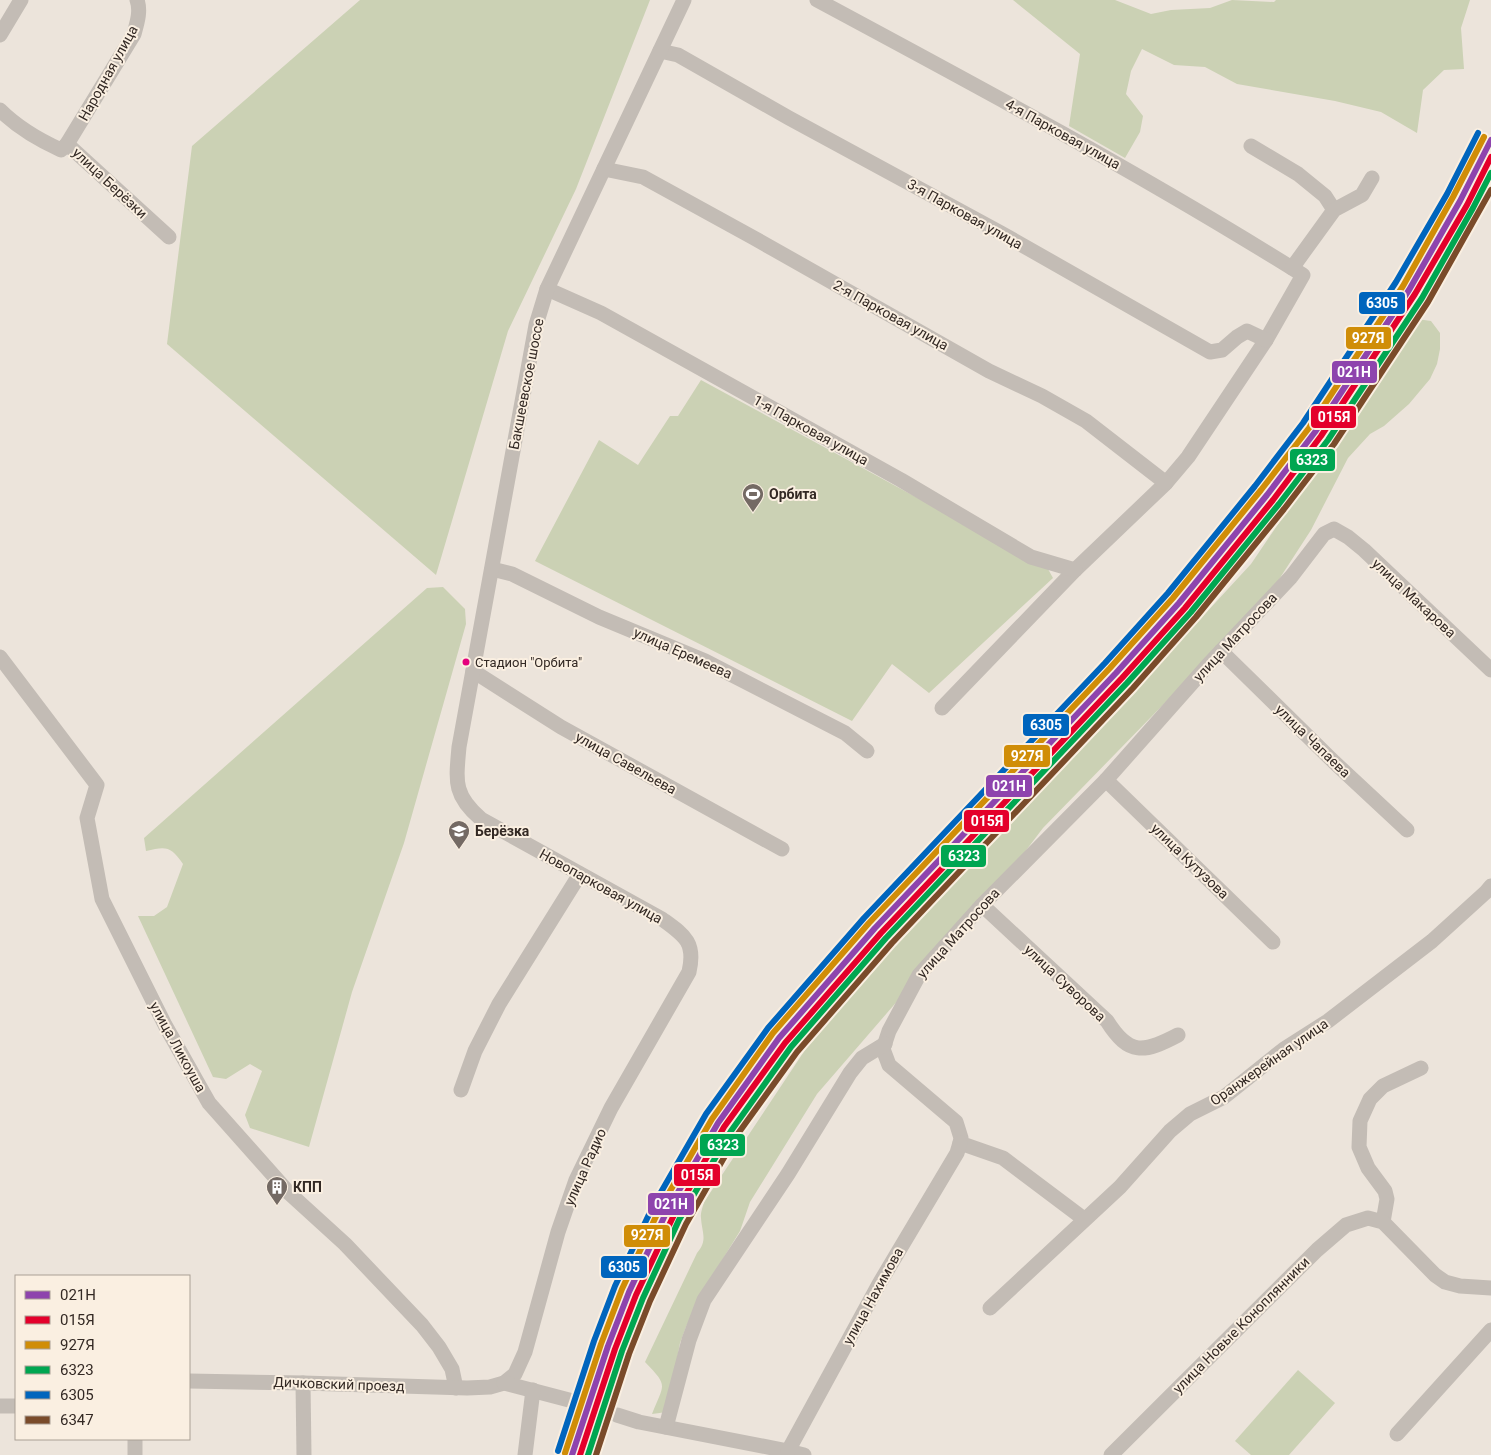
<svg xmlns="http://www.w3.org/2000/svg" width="1491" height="1455" viewBox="0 0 1491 1455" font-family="Roboto,sans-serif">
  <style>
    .green { fill: #cbd1b4 }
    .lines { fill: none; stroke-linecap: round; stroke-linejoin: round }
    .minor { stroke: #c3bcb5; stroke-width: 15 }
    .rail-1-casing { stroke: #faefe1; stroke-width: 10 }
    .rail-2-casing { stroke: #faefe1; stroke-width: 10 }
    .rail-3-casing { stroke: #faefe1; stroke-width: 10 }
    .rail-4-casing { stroke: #faefe1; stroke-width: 10 }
    .rail-5-casing { stroke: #faefe1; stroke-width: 10 }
    .rail-6-casing { stroke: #faefe1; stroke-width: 10 }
    .rail-1 { stroke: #8e44ad; stroke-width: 6 }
    .rail-2 { stroke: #e4002b; stroke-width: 6 }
    .rail-3 { stroke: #d08d07; stroke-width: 6 }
    .rail-4 { stroke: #00a651; stroke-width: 6 }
    .rail-5 { stroke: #0065bd; stroke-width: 6 }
    .rail-6 { stroke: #7a4b2a; stroke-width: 6 }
    .bus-dot { fill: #e5007d; stroke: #faefe1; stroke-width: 2 }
    .labels { text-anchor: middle; stroke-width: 4; stroke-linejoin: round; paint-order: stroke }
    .bus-label { font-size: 13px; fill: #332924; stroke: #faefe1; text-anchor: start }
    .street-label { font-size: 14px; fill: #332924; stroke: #faefe1 }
    .poi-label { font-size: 14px; font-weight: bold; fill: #332924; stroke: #faefe1; text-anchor: start }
    .line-badge { stroke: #faefe1; stroke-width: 2 }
    .badge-label { font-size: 14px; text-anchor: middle; font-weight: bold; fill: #fff }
  </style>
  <rect width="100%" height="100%" fill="#ece4db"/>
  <g class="green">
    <polygon points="360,0 650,0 576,189 508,331 436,575 167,344 192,146"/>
    <polygon points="1013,0 1115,0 1151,14 1171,10 1210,8 1232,0 1274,2 1276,0 1470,0 1461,28 1464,69 1444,70 1423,90 1417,133 1381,112 1335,101 1237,84 1205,67 1174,65 1142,49 1131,71 1126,94 1143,116 1140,132 1125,158 1069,126 1080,54"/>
    <path d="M 1417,319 L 1431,321 L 1440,333 L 1440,349 L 1437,364 L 1430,379 L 1409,404 L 1384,426 L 1370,434 L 1348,458 L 1311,530 L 1267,598 L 1043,828 L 1014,866 L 817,1094 L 750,1202 L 740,1231 L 705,1288 L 686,1327 L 680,1343 L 667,1412 L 652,1414 C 664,1383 669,1387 645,1362 L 697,1253 C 708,1240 702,1233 701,1218 C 700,1213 703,1207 704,1202 L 807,1047 L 907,929 L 1097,731 L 1251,564 Z"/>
    <polygon points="701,380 1048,569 1053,578 929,693 892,664 852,721 535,561 599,440 638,465 670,416 678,416"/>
    <path d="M 443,587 L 465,609 L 466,624 L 404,843 L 352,992 L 309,1147 L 250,1128 L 245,1115 L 262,1071 L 250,1064 L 226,1079 L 213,1077 L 138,916 L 154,916 L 167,907 L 183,864 C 171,846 166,846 146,851 L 144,838 L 427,588 Z"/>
    <polygon points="1298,1370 1335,1403 1289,1455 1251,1455 1235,1441"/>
  </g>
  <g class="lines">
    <g class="minor">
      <path d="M 817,0 C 981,88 1145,176 1303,275 L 1266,340 L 1188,457 L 1166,483 L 1075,570 L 942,708"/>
      <polyline points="0,35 21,0"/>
      <polyline points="660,51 678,55 789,118 1001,233 1210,352 1222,350 1237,337 1247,331 1266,340"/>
      <path d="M 0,110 C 17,127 39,140 61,150 L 67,144 L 169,237"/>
      <path d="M 67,144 L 134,34 C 137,23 141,11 137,0"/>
      <polyline points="1251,146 1298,174 1325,196 1334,210"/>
      <polyline points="604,169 643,177 754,238 989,371 1042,396 1086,421 1166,483"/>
      <polyline points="1292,268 1334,210 1362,195 1372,178"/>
      <polyline points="547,289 601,313 901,480 1031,557 1075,570"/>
      <polyline points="492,569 512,574 599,617 705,661 845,733 867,751"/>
      <polyline points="1221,651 1334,762 1407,830"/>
      <polyline points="0,657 97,785 87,818 102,899 165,1025 209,1103 289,1193 345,1244 422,1325 439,1347 452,1369 456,1388"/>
      <polyline points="473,671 561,727 782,849"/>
      <polyline points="1106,780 1273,942"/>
      <path d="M 982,905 L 1107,1021 C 1129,1056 1144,1053 1178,1035"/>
      <polyline points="461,1090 475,1051 499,1004 580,874"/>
      <polyline points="1084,1219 1003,1158 960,1143 961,1138 956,1122 889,1065 883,1049 889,1031 919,975 982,905 1106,780 1208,665 1291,577 1324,534 1334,529 1348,537 1364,550 1491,670"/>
      <polyline points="1383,1222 1387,1199 1385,1191 1368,1168 1359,1147 1360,1121 1370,1099 1383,1086 1421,1068"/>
      <polyline points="990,1308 1120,1187 1170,1131 1190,1114 1224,1097 1284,1049 1328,1021 1432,941 1486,892 1491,886"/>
      <path d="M 189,1381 L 303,1383 L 467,1388 L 490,1387 L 504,1383 L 515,1374 L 525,1352 L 558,1232 L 576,1180 L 611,1108 L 689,972 C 696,942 684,935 662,919 L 481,819 C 453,795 456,781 459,747 L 536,325 L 547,289 L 684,0"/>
      <polyline points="303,1383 304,1455"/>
      <polyline points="504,1383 569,1400"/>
      <polyline points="0,1406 16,1406"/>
      <polyline points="617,1415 639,1422 788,1451 804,1455"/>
      <polyline points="666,1427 689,1340 704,1300 788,1174 850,1073 862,1058 885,1044"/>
      <polyline points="1397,1434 1491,1330"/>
      <polyline points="135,1439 135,1455"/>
      <polyline points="788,1451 879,1284 957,1153 960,1143"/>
      <polyline points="525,1455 533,1390"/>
      <polyline points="1111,1455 1317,1250 1346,1225 1368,1218 1383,1222 1435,1275 1445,1282 1460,1286 1491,1288"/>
    </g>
    <g class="rail-1-casing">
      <polyline id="rail-1" points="572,1455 608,1346 629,1292 666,1213 718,1123 779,1038 875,928 1116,673 1179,603 1267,495 1315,432 1409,290 1460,201 1491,140"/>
    </g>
    <g class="rail-2-casing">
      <polyline id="rail-2" points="580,1455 615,1349 636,1295 673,1217 724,1127 785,1043 881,933 1122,678 1185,608 1273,500 1321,436 1415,294 1467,205 1491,157"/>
    </g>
    <g class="rail-3-casing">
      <polyline id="rail-3" points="565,1453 601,1344 622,1289 659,1210 712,1119 773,1033 869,923 1110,668 1173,598 1261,490 1309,428 1403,286 1453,197 1484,137"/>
    </g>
    <g class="rail-4-casing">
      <polyline id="rail-4" points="588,1455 622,1351 643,1298 679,1220 731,1131 791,1047 886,938 1127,683 1191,612 1279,504 1328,440 1422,298 1473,208 1491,173"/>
    </g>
    <g class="rail-5-casing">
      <polyline id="rail-5" points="558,1451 594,1341 615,1286 653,1206 706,1114 768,1028 864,918 1105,663 1168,593 1255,486 1303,423 1396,282 1447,194 1478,133"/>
    </g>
    <g class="rail-6-casing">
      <polyline id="rail-6" points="596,1455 629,1354 650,1301 686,1224 737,1135 797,1052 892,943 1133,688 1196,617 1284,509 1334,444 1428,302 1491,190"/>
    </g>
    <use href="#rail-1" class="rail-1"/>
    <use href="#rail-2" class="rail-2"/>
    <use href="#rail-3" class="rail-3"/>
    <use href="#rail-4" class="rail-4"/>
    <use href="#rail-5" class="rail-5"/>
    <use href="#rail-6" class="rail-6"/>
  </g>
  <defs>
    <g id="stadium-pin" transform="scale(1.125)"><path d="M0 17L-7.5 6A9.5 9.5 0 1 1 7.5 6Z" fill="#746a64" stroke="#faefe1"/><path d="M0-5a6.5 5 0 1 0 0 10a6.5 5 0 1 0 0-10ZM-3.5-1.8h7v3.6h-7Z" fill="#fff"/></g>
    <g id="school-pin" transform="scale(1.125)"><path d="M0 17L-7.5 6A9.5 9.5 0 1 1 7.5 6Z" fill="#746a64" stroke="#faefe1"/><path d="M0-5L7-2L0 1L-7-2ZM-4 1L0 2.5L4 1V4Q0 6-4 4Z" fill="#fff"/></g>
    <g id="building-pin" transform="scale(1.125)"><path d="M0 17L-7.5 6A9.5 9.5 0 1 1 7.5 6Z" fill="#746a64" stroke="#faefe1"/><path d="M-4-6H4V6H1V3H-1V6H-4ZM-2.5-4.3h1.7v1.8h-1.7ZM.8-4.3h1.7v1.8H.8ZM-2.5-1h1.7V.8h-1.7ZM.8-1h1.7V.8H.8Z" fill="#fff"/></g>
  </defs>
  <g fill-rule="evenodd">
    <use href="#stadium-pin" x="753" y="494"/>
    <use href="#school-pin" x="459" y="831"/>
    <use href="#building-pin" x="277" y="1187"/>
  </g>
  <circle class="bus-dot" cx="466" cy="662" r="4.5"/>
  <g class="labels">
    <g class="bus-label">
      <text x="475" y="667">Стадион "Орбита"</text>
    </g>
    <g class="street-label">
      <text transform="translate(108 73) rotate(-61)" y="5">Народная улица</text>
      <text transform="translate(1063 134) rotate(29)" y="5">4-я Парковая улица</text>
      <text transform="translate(110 183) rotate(43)" y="5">улица Берёзки</text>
      <text transform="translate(965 214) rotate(29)" y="5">3-я Парковая улица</text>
      <text transform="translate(891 315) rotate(29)" y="5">2-я Парковая улица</text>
      <text transform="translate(526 384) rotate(-79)" y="5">Бакшеевское шоссе</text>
      <text transform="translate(811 430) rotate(29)" y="5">1-я Парковая улица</text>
      <text transform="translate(1414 598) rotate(43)" y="5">улица Макарова</text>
      <text transform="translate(1235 637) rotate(-47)" y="5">улица Матросова</text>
      <text transform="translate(683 653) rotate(24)" y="5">улица Еремеева</text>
      <text transform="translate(1313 741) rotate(44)" y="5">улица Чапаева</text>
      <text transform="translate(626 763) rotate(29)" y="5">улица Савельева</text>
      <text transform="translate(1190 861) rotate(44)" y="5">улица Кутузова</text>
      <text transform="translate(601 886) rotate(29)" y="5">Новопарковая улица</text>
      <text transform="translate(958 933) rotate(-48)" y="5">улица Матросова</text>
      <text transform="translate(1065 983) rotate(43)" y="5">улица Суворова</text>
      <text transform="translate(178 1047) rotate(61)" y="5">улица Ликоуша</text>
      <text transform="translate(1269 1062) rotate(-35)" y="5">Оранжерейная улица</text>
      <text transform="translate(585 1167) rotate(-66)" y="5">улица Радио</text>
      <text transform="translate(873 1296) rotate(-61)" y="5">улица Нахимова</text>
      <text transform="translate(1241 1325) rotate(-45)" y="5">улица Новые Коноплянники</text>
      <text transform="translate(339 1384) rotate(2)" y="5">Дичковский проезд</text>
    </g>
    <g class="poi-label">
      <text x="769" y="499">Орбита</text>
      <text x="475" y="836">Берёзка</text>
      <text x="293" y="1192">КПП</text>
    </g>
  </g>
  <g class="line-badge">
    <rect x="1358" y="291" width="48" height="24" rx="5" fill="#0065bd"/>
    <rect x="1345" y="326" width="47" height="24" rx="5" fill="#d08d07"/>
    <rect x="1331" y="360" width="47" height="24" rx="5" fill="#8e44ad"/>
    <rect x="1310" y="405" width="47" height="24" rx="5" fill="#e4002b"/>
    <rect x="1289" y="448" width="47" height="24" rx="5" fill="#00a651"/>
    <rect x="1022" y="713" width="48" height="24" rx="5" fill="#0065bd"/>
    <rect x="1003" y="744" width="48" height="24" rx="5" fill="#d08d07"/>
    <rect x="985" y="774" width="48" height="24" rx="5" fill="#8e44ad"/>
    <rect x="963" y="809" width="47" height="24" rx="5" fill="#e4002b"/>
    <rect x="940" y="844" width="47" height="24" rx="5" fill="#00a651"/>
    <rect x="699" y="1133" width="47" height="24" rx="5" fill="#00a651"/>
    <rect x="673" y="1163" width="48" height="24" rx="5" fill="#e4002b"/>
    <rect x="647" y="1192" width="48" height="24" rx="5" fill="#8e44ad"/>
    <rect x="623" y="1224" width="48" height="24" rx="5" fill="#d08d07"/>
    <rect x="600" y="1255" width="48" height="24" rx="5" fill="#0065bd"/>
  </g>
  <g class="badge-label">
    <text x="1382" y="308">6305</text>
    <text x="1368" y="343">927Я</text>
    <text x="1354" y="377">021Н</text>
    <text x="1334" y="422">015Я</text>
    <text x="1312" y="465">6323</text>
    <text x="1046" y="730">6305</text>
    <text x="1027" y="761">927Я</text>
    <text x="1009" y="791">021Н</text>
    <text x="987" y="826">015Я</text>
    <text x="964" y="861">6323</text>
    <text x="723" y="1150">6323</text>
    <text x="697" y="1180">015Я</text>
    <text x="671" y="1209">021Н</text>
    <text x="647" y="1240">927Я</text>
    <text x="624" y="1272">6305</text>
  </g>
  <rect x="15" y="1275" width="175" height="165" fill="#faefe1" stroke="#aaa095"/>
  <rect x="25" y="1291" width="25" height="8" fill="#8e44ad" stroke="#aaa095"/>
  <text x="60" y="1300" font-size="15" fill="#332924">021Н</text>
  <rect x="25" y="1316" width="25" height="8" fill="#e4002b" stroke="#aaa095"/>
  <text x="60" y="1325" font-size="15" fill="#332924">015Я</text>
  <rect x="25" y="1341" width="25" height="8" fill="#d08d07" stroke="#aaa095"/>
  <text x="60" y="1350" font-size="15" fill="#332924">927Я</text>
  <rect x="25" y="1366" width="25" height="8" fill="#00a651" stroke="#aaa095"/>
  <text x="60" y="1375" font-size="15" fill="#332924">6323</text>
  <rect x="25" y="1391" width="25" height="8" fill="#0065bd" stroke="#aaa095"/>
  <text x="60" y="1400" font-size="15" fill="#332924">6305</text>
  <rect x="25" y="1416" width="25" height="8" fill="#7a4b2a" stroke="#aaa095"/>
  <text x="60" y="1425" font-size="15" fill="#332924">6347</text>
</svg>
